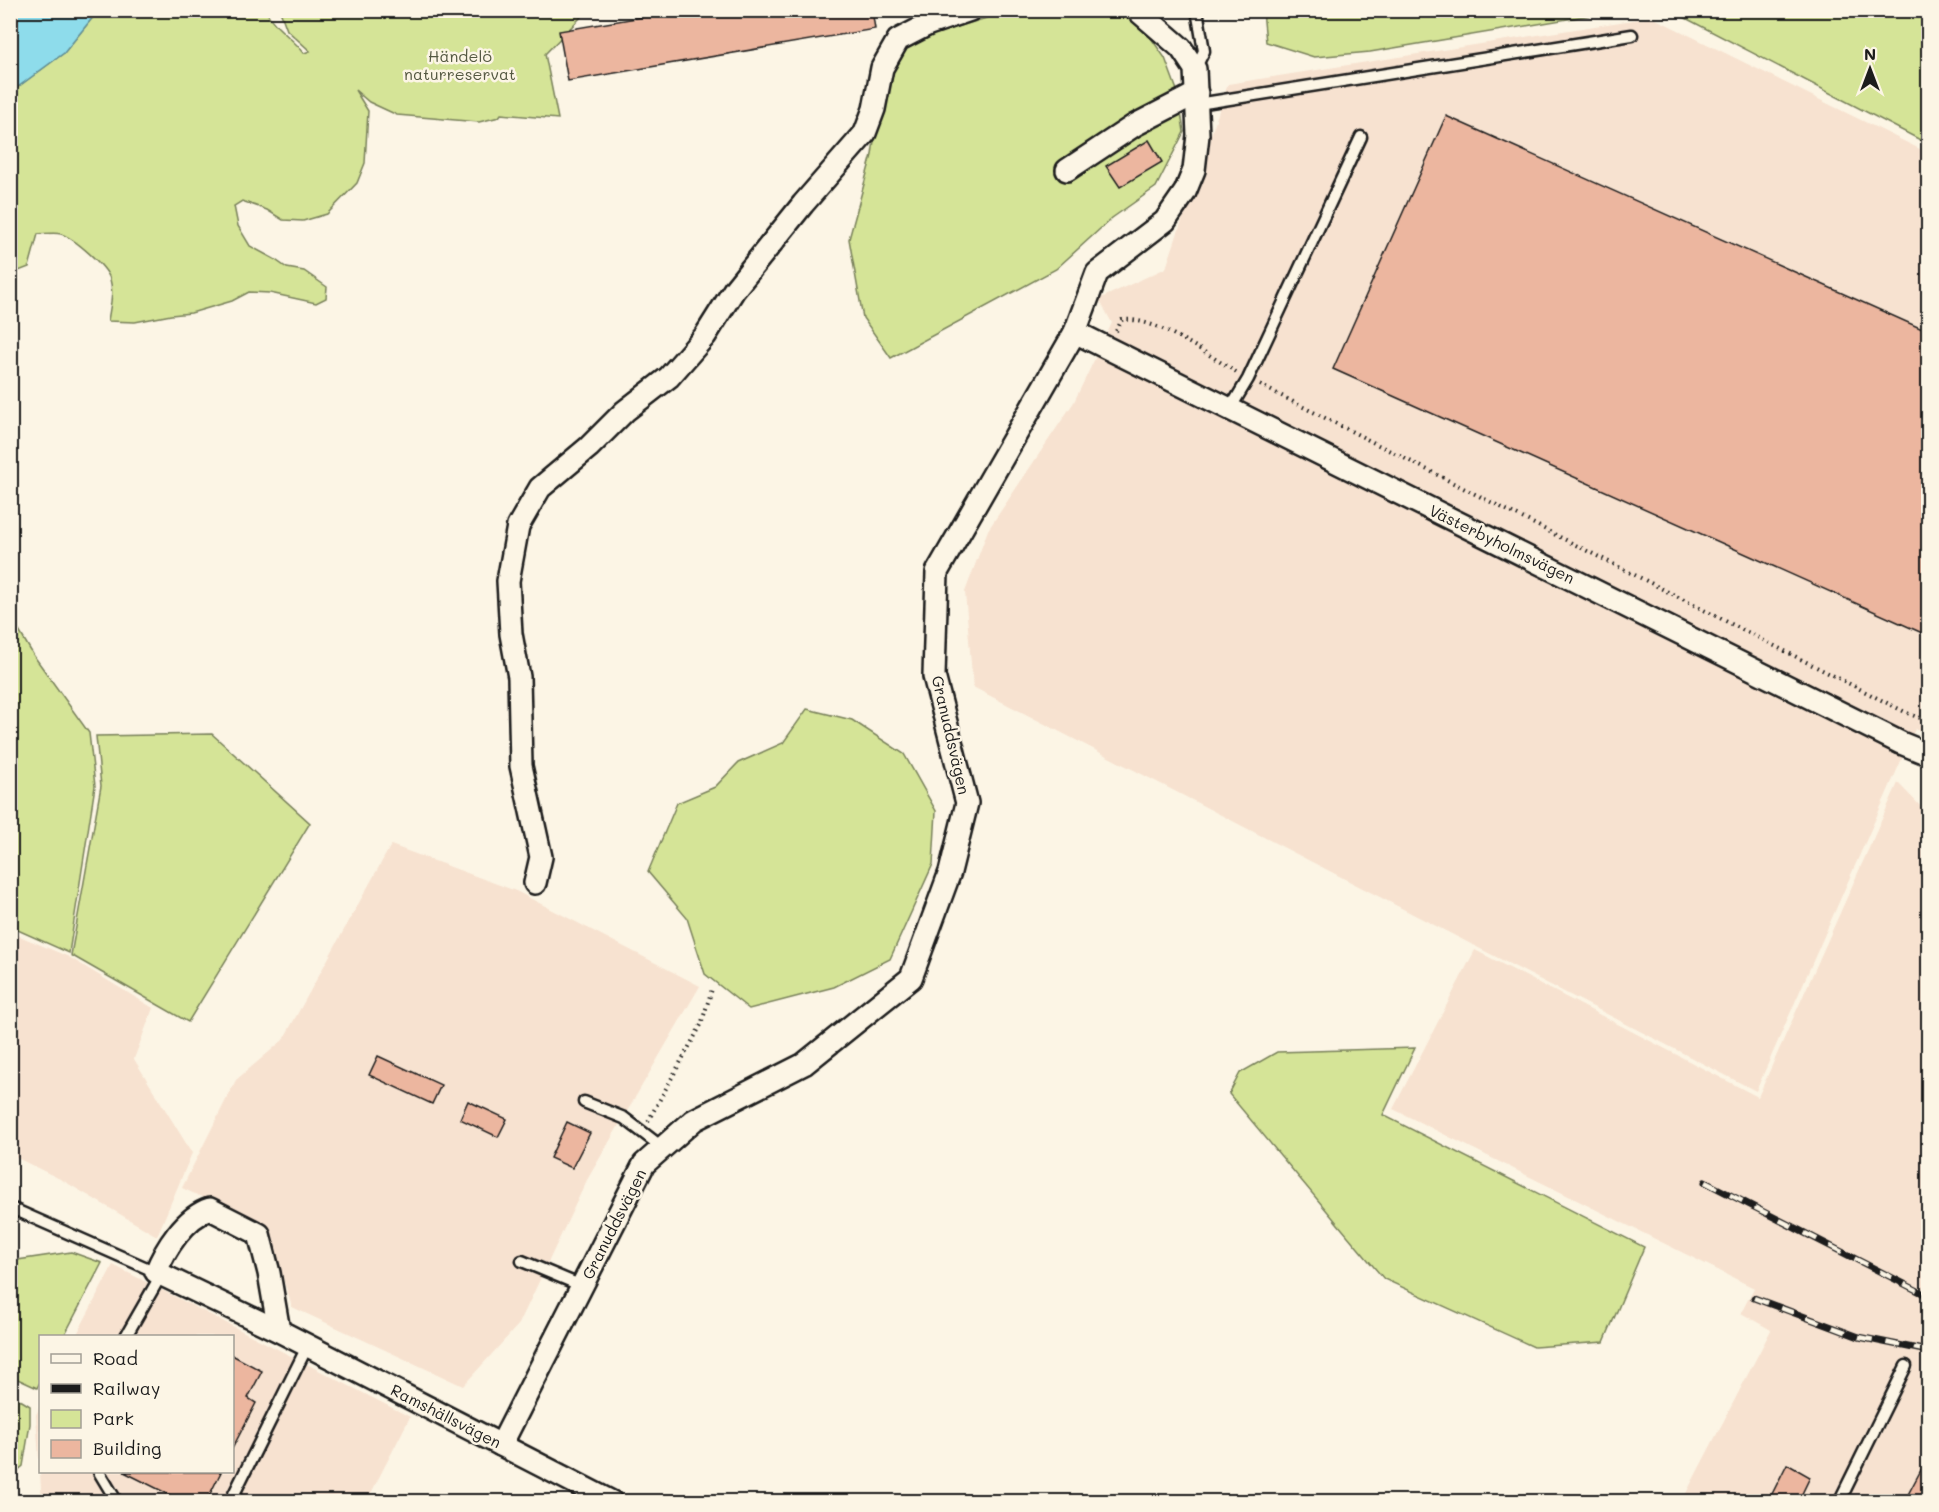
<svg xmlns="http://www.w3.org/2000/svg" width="1939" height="1512" viewBox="0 0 1939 1512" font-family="Mali,sans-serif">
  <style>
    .built { fill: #f7e2d0 }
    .green { fill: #d5e497; stroke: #78805a; stroke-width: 1.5 }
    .water { fill: #8edceb; stroke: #608f98; stroke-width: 1.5 }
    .building { fill: #ecb69f; stroke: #1c1c1c; stroke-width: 1.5 }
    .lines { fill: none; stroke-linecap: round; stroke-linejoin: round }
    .service-casing { stroke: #1c1c1c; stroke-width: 15 }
    .minor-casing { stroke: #1c1c1c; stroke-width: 26 }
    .path { stroke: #1c1c1c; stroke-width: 4; stroke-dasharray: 1.5 4.5; stroke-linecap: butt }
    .service { stroke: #fcf5e5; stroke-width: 10 }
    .minor { stroke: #fcf5e5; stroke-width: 21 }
    .rail-casing { stroke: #1c1c1c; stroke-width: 7 }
    .rail { stroke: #fcf5e5; stroke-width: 4.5; stroke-dasharray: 14; stroke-linecap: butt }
    .labels { text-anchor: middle; stroke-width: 5; stroke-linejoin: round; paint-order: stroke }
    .park-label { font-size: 16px; fill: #545841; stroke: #fcf5e5 }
    .street-label { font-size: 16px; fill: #1c1c1c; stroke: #fcf5e5 }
  </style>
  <rect width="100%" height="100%" fill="#fcf5e5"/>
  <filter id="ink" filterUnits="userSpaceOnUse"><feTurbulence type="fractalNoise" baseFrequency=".0167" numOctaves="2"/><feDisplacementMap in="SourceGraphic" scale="12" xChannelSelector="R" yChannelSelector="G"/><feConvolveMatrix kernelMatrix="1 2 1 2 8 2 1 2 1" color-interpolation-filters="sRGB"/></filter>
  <g filter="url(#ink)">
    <g class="built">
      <polygon points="1652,17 1928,153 1928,735 1915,729 1756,1091 973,687 965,592 988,530 1074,402 1112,323 1099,299 1166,268 1228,84"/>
      <polygon points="1898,783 1928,814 1928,1501 1682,1501 1771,1330 1741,1313 1754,1288 1393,1109 1475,950 1758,1097"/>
      <polygon points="391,845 516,891 700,986 587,1180 519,1324 463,1386 292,1307 267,1227 182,1188 236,1080 283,1040"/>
      <polygon points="10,932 69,957 153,1008 134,1059 192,1153 157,1236 62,1180 11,1155"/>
      <polygon points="113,1265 410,1417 367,1501 42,1502 36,1415 40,1406 40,1472 232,1472 232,1336 76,1336"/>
    </g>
    <g class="green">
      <polygon points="1120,10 1142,25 1165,58 1178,93 1184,132 1156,187 1112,218 1056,269 891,358 863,318 849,239 872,155 882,83 902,47 928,36 1009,11"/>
      <path d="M 98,11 L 266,11 C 275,29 292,37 304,53 L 310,51 L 287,30 L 280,11 L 583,11 L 581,17 L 545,54 L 558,119 L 501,114 L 499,117 L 479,122 L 397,115 L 369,102 L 355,90 L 368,111 L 365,163 L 357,183 L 327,214 L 303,221 L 283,220 L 267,210 L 242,201 L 234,206 L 238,226 L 250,246 L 274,259 L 287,268 L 304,271 L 327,287 L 326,298 L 316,303 L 270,293 L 249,292 L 232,301 L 191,313 L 171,315 L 135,322 L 108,321 C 110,307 114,293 110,279 C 106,266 74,238 61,234 C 55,232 44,234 38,234 L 29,267 L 11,274 L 11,92 L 64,53 Z"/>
      <polygon points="1263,11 1263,10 1615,11 1370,52 1314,57 1266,42"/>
      <polygon points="1672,11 1928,11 1928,144"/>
      <polygon points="10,616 34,656 89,733 95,786 69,953 11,927"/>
      <polygon points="807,709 852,720 904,754 936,811 933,864 890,959 834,987 749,1009 705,974 687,918 648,872 677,803 715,787 738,763 783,743"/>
      <polygon points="212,734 310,823 188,1022 71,955 101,786 96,736"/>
      <polygon points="1415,1048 1383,1115 1644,1247 1604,1342 1534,1347 1384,1279 1229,1094 1240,1073 1277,1052"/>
      <polygon points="71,1252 102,1263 64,1336 40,1336 40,1382 37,1388 11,1376 11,1261"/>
      <polygon points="12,1395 30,1406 30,1424 23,1466 11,1476"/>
    </g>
    <polygon class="water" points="11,10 98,10 98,11 64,53 11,92"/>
    <g class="building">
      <polygon points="683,10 872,10 875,29 568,81 559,31"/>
      <polygon points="1446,116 1929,332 1929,636 1333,369"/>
      <polygon points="1149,140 1162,162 1120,187 1106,166"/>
      <polygon points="378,1056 441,1085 432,1104 369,1075"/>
      <polygon points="468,1101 507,1119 498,1137 460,1119"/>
      <polygon points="567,1122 590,1133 572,1168 550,1158"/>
      <polygon points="232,1355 262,1371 248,1398 256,1403 232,1449"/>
      <polygon points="1929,1455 1929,1502 1904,1502"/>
      <polygon points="1787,1464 1810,1477 1798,1502 1768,1502"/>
      <polygon points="124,1472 221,1472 206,1502 184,1502"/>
    </g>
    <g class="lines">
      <g class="service-casing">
        <g id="service">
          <polyline points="1195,69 1204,51 1197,10"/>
          <polyline points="1198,104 1632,35"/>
          <polyline points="1230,409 1248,379 1361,137"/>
          <polyline points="584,1102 624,1118 663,1148"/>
          <polyline points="11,1208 156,1272"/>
          <polyline points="522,1261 582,1286"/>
          <polyline points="126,1336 161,1275"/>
          <polyline points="99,1472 117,1502"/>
          <polyline points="230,1502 308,1345"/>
          <polyline points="1839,1502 1906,1366"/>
        </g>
      </g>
      <g class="minor-casing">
        <g id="minor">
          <polyline points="1067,170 1135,125 1197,93"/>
          <polyline points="1075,332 1901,743 1928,754"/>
          <polyline points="535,883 541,857 521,766 519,677 511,634 508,581 518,526 540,488 589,447 625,411 669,377 705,336 734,290 803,204 865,133 874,109 882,68 898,40 929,24 970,10"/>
          <path d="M 279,1331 L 269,1273 L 259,1234 L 210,1209 C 185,1217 165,1249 156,1272 L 279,1331 L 287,1335 L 612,1502"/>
          <polyline points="501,1445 644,1164 694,1120 804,1064 911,978 950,872 967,803 934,676 937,572 1075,332 1097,273 1165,221 1185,192 1194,170 1198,135 1195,69 1181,48 1137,10"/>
        </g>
      </g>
      <g class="path">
        <path d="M 1116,331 L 1122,320 C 1155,316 1209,356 1238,373"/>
        <polyline points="1260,385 1907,713 1928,721"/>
        <polyline points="648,1121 701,1025 712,989"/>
      </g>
      <use href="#service" class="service"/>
      <use href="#minor" class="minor"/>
      <g class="rail-casing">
        <g id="rail">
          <polyline points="1705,1182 1928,1296"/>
          <polyline points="1754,1298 1859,1337 1928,1351"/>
        </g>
      </g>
      <use href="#rail" class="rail"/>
    </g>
  </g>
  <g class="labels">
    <g class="park-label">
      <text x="460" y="62">Händelö<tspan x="460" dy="18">naturreservat</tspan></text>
    </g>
    <g class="street-label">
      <text transform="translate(1502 544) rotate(26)" y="6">Västerbyholmsvägen</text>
      <text transform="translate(951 735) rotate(77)" y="6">Granuddsvägen</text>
      <text transform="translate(614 1224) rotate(-63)" y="6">Granuddsvägen</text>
      <text transform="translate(446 1416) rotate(27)" y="6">Ramshällsvägen</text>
    </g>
  </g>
  <rect width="1939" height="1512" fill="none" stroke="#fcf5e5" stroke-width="36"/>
  <rect x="18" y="18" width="1903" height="1476" fill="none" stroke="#1c1c1c" stroke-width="2" filter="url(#ink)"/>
  <rect x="39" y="1335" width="195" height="138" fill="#fcf5e5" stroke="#a29e95" stroke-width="1.5"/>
  <rect x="51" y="1354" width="30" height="9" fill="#fcf5e5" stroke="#a29e95" stroke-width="1.5"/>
  <text x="93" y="1365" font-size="18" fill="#1c1c1c">Road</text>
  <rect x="51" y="1384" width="30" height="9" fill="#1c1c1c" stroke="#a29e95" stroke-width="1.5"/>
  <text x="93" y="1395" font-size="18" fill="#1c1c1c">Railway</text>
  <rect x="51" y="1410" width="30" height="18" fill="#d5e497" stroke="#a29e95" stroke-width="1.5"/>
  <text x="93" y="1425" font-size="18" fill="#1c1c1c">Park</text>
  <rect x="51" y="1440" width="30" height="18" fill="#ecb69f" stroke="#a29e95" stroke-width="1.5"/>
  <text x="93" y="1455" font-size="18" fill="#1c1c1c">Building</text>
  <g transform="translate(1870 69)" stroke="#fcf5e5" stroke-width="4.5" paint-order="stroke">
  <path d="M0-4.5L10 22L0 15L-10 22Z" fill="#1c1c1c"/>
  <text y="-9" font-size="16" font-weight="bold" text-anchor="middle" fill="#1c1c1c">N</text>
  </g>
</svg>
